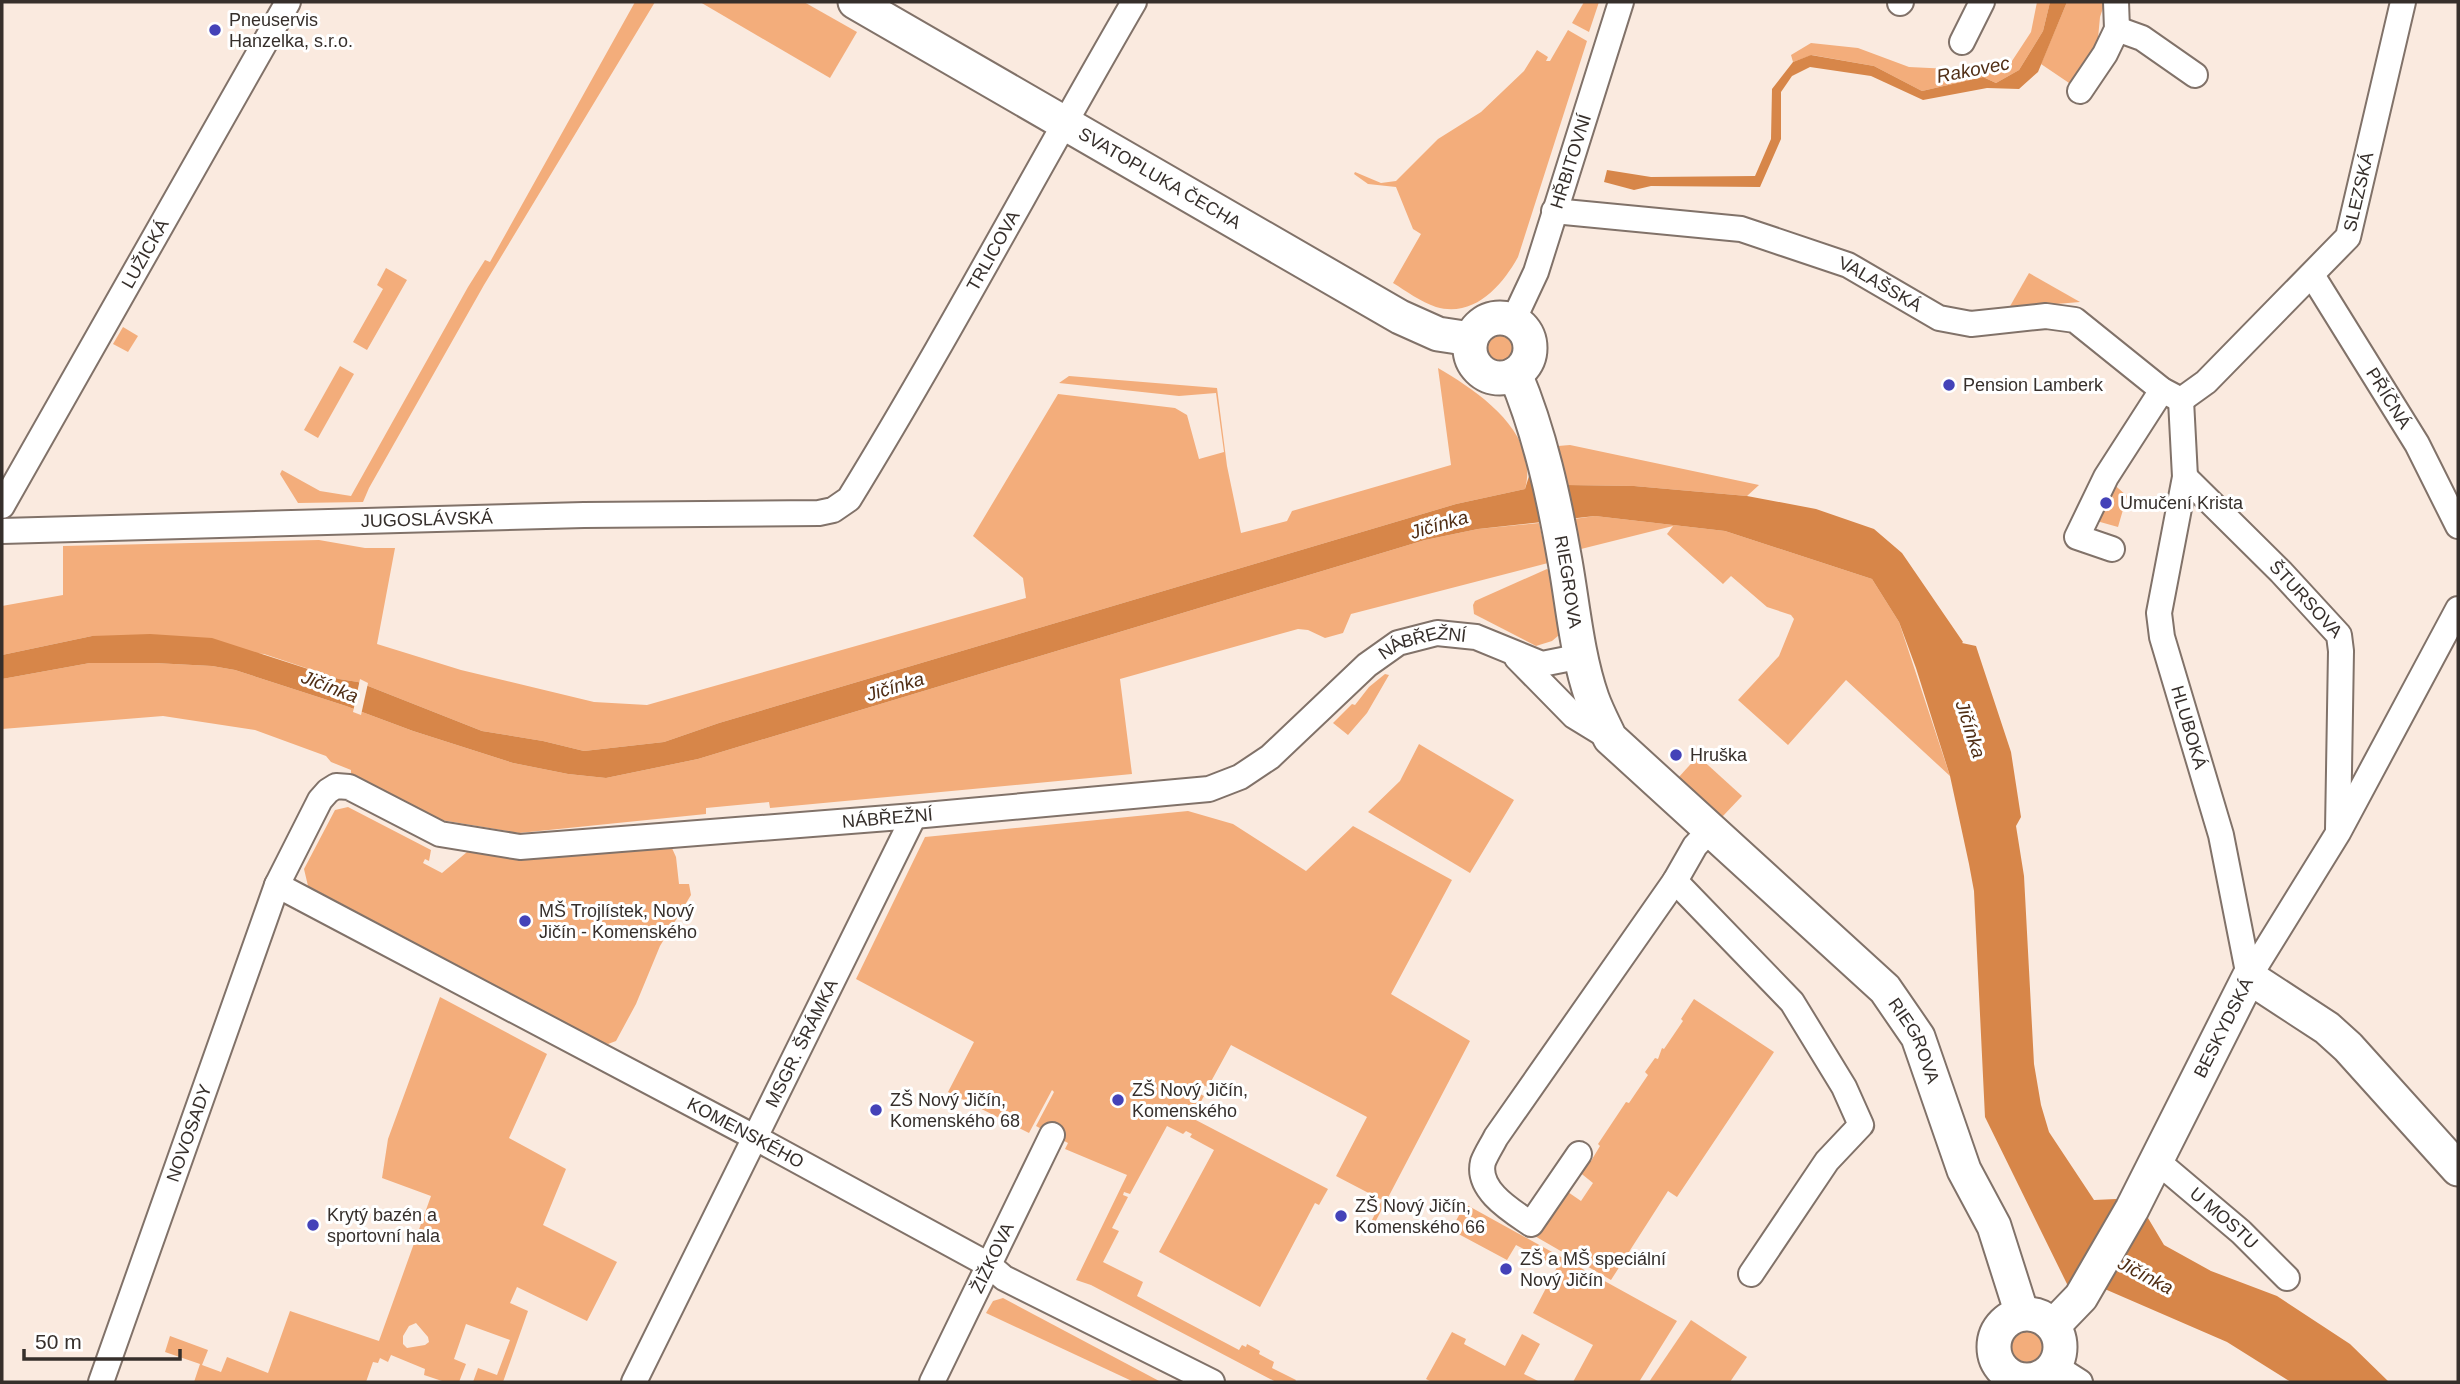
<svg xmlns="http://www.w3.org/2000/svg" width="2460" height="1384" viewBox="0 0 2460 1384" font-family="Arial,sans-serif">
  <style>
    .green { fill: #f3ad7b; fill-rule: evenodd }
    .water { fill: #d78649 }
    .pier { fill: #faeadf }
    .lines { fill: none; stroke-linecap: round; stroke-linejoin: round }
    .street-casing { stroke: #817269; stroke-width: 28 }
    .secondary-casing { stroke: #817269; stroke-width: 37 }
    .street { stroke: #fff; stroke-width: 24 }
    .secondary { stroke: #fff; stroke-width: 33 }
    .poi-dot { fill: #4442b8; stroke: #fff; stroke-width: 2.5 }
    .labels { text-anchor: middle; stroke-width: 6; stroke-linejoin: round; paint-order: stroke }
    .poi-label { font-size: 18px; fill: #362f2b; stroke: #fff; text-anchor: start }
    .street-label { font-size: 18px; fill: #362f2b; stroke: #fff }
    .water-label { font-size: 19px; font-style: italic; fill: #502e15; stroke: #fff }
  </style>
  <rect width="100%" height="100%" fill="#faeadf"/>
  <g class="green">
    <polygon points="635,2 655,2 484,285 369,488 363,502 298,503 280,474 282,470 320,491 351,496 468,287 485,260 490,262"/>
    <polygon points="700,2 804,2 857,32 830,78"/>
    <polygon points="1584,2 1599,2 1589,32 1572,23"/>
    <polygon points="2037,2 2050,2 2043,31 2019,70 1996,83 1983,77 1922,91 1874,66 1812,55 1793,62 1791,55 1811,43 1858,48 1909,67 1950,69 2000,67 2012,61 2031,32"/>
    <polygon points="2067,2 2105,2 2100,17 2097,49 2072,85 2041,64"/>
    <path d="M 1568,30 L 1587,41 L 1518,257 C 1502,286 1474,318 1436,307 C 1421,302 1406,291 1393,283 L 1421,234 L 1413,229 L 1396,187 L 1368,184 L 1354,174 L 1355,172 L 1381,183 L 1396,181 L 1438,139 L 1481,112 L 1524,71 L 1537,50 L 1548,57 L 1546,61 L 1550,61 Z"/>
    <polygon points="386,268 407,280 367,350 353,342 383,289 377,285"/>
    <polygon points="2029,273 2080,302 2009,308"/>
    <polygon points="123,327 138,336 128,352 113,344"/>
    <circle cx="1500" cy="348" r="19"/>
    <polygon points="340,366 354,374 318,438 304,430"/>
    <path d="M 1438,368 C 1479,392 1540,433 1525,489 L 1456,504 L 719,723 L 664,742 L 584,751 L 543,741 L 482,731 L 358,682 L 339,679 L 264,654 L 92,636 L 2,655 L 2,606 L 63,595 L 63,546 L 319,540 L 365,548 L 395,548 L 377,644 L 461,670 L 594,702 L 647,705 L 1026,598 L 1023,578 L 973,536 L 1058,394 L 1175,408 L 1187,415 L 1199,459 L 1224,452 L 1216,393 L 1179,396 L 1059,383 L 1069,376 L 1217,388 L 1227,466 L 1241,533 L 1287,521 L 1292,511 L 1451,465 Z"/>
    <polygon points="1570,445 1759,485 1747,496 1634,486 1567,485 1558,446"/>
    <polygon points="2110,481 2127,496 2118,527 2093,520 2098,507 2109,511 2114,499 2110,494"/>
    <polygon points="1595,516 1725,531 1872,579 1899,622 1950,776 1846,680 1788,745 1738,700 1779,656 1794,619 1791,615 1767,607 1731,576 1723,584 1667,534 1673,526 1581,549 1574,519"/>
    <polygon points="1539,523 1548,563 1351,614 1343,633 1325,638 1308,630 1298,629 1120,679 1132,774 770,808 769,802 706,808 706,814 519,833 435,819 351,781 351,770 331,762 326,756 255,730 163,716 2,729 2,679 90,663 154,663 212,666 235,670 346,706 413,731 513,763 568,774 606,778 698,759 1425,540 1478,529"/>
    <polygon points="1547,569 1552,572 1565,630 1552,641 1536,646 1474,614 1473,605 1475,601"/>
    <polygon points="1385,674 1389,675 1367,713 1348,735 1333,723 1352,704 1355,705 1369,687"/>
    <polygon points="1419,744 1514,800 1470,873 1368,812 1400,781"/>
    <polygon points="1698,756 1742,796 1722,817 1678,778"/>
    <path d="M 348,807 L 431,850 L 429,861 L 425,859 L 423,863 L 442,873 L 467,852 C 535,863 603,852 671,846 L 676,857 L 679,884 L 689,884 L 691,895 L 660,946 L 636,1004 L 616,1041 L 608,1044 L 602,1042 L 308,886 L 304,869 L 335,810 Z"/>
    <polygon points="1188,811 1233,824 1306,871 1353,826 1452,880 1391,994 1470,1041 1370,1232 1367,1230 1382,1200 1336,1176 1367,1117 1231,1045 1208,1087 1203,1085 1198,1093 1204,1096 1192,1118 1328,1189 1319,1205 1315,1203 1260,1307 1159,1252 1214,1150 1190,1137 1192,1134 1186,1131 1183,1134 1167,1126 1130,1194 1124,1192 1123,1195 1128,1197 1112,1228 1119,1231 1103,1262 1143,1282 1137,1296 1239,1350 1242,1345 1246,1347 1247,1344 1260,1351 1259,1354 1274,1362 1272,1368 1296,1380 1295,1382 1276,1382 1091,1285 1076,1280 1127,1175 1065,1149 1068,1143 1036,1126 1054,1092 1052,1090 1029,1133 948,1092 974,1042 856,979 925,837"/>
    <path d="M 440,997 L 547,1054 L 509,1138 L 566,1169 L 543,1225 L 617,1262 L 587,1321 L 517,1287 L 510,1303 L 528,1311 L 503,1382 L 473,1382 L 478,1368 L 497,1375 L 510,1340 L 466,1324 L 454,1359 L 466,1364 L 459,1382 L 445,1382 L 424,1375 L 425,1369 L 391,1355 L 388,1362 L 380,1358 L 378,1363 L 373,1362 L 366,1382 L 194,1382 L 200,1364 L 165,1352 L 170,1336 L 208,1350 L 202,1365 L 221,1372 L 227,1357 L 268,1373 L 290,1311 L 379,1341 L 431,1196 L 382,1178 L 388,1139 ZM 416,1323 L 428,1337 L 429,1342 L 425,1345 L 407,1348 L 403,1344 L 403,1336 L 409,1326 Z"/>
    <path d="M 1694,999 L 1774,1052 L 1677,1197 L 1668,1191 L 1611,1280 L 1533,1235 L 1585,1157 L 1591,1161 L 1600,1146 L 1598,1144 L 1626,1102 L 1629,1103 L 1648,1075 L 1645,1072 L 1655,1058 L 1658,1059 L 1662,1048 L 1664,1049 L 1683,1021 L 1681,1019 ZM 1578,1171 L 1593,1183 L 1581,1201 L 1565,1190 Z"/>
    <polygon points="1465,1204 1677,1321 1639,1382 1573,1382 1593,1345 1533,1313 1557,1267 1516,1245 1507,1260 1451,1230"/>
    <polygon points="1003,1298 1161,1382 1134,1382 986,1313 993,1301"/>
    <polygon points="1691,1320 1747,1357 1730,1382 1649,1382"/>
    <circle cx="2027" cy="1347" r="24"/>
    <polygon points="1452,1332 1466,1339 1464,1344 1505,1366 1522,1334 1540,1344 1524,1374 1540,1382 1432,1382 1426,1379"/>
  </g>
  <g class="water">
    <polygon points="2050,2 2067,2 2038,72 2019,89 1987,88 1923,100 1871,76 1810,67 1792,76 1781,92 1781,139 1760,187 1651,186 1634,190 1604,182 1607,170 1651,177 1755,176 1771,139 1772,89 1793,62 1811,55 1874,66 1922,91 1983,77 1996,83 2019,70 2043,31"/>
    <polygon points="1529,476 1567,485 1634,486 1747,496 1816,509 1874,529 1902,553 1963,642 1962,643 1976,646 2011,752 2021,817 2016,826 2024,876 2034,1064 2041,1105 2049,1132 2094,1200 2116,1199 2148,1218 2164,1245 2211,1271 2277,1296 2350,1344 2389,1382 2291,1382 2227,1342 2107,1290 2067,1284 1985,1117 1974,891 1969,864 1950,776 1916,668 1899,622 1872,579 1725,531 1595,516 1478,529 1425,540 698,759 606,778 568,774 513,763 413,731 346,706 235,670 212,666 154,663 90,663 2,679 2,655 92,636 150,634 212,638 339,679 358,682 482,731 543,741 584,751 664,742 719,723 1456,504 1525,489"/>
  </g>
  <polygon class="pier" points="360,679 368,683 361,715 353,712"/>
  <g class="lines">
    <g class="street-casing">
      <g id="street">
        <polyline points="1900,3 1901,2"/>
        <polyline points="2117,29 2142,38 2195,75"/>
        <polyline points="1962,42 1982,2"/>
        <polyline points="2080,91 2105,54 2117,29 2116,2"/>
        <path id="s1" d="M 1554,211 L 1741,229 L 1848,265 L 1939,318 L 1971,324 L 2046,316 L 2075,320 L 2162,390 L 2181,400"/>
        <path id="s2" d="M 2312,275 L 2417,444 L 2458,526"/>
        <path id="s3" d="M 1513,321 L 1536,272 L 1621,2"/>
        <path id="s4" d="M 2181,400 L 2185,477 L 2159,613 L 2162,637 L 2221,835 L 2249,977"/>
        <path id="s5" d="M 2181,400 L 2206,382 L 2348,237 L 2403,2"/>
        <path id="s6" d="M 2185,477 L 2281,572 L 2339,635 L 2341,651 L 2338,830"/>
        <path id="s7" d="M 2,506 L 288,2"/>
        <path id="s8" d="M 2,531 L 584,515 L 819,513 L 833,510 L 849,499 C 949,336 1038,167 1134,2"/>
        <polyline points="2112,549 2077,537 2106,477 2162,390"/>
        <polyline points="1517,658 1574,716 1610,738"/>
        <polyline points="1675,881 1792,1002 1844,1087 1861,1125 1827,1161 1751,1274"/>
        <path id="s9" d="M 277,885 L 754,1137 L 989,1265 L 1004,1278 L 1212,1382"/>
        <polyline points="2249,977 2338,833 2458,609"/>
        <path d="M 1579,1154 L 1531,1224 C 1512,1211 1476,1190 1483,1162 C 1486,1154 1492,1145 1496,1137 L 1675,881 L 1695,846 L 1710,830"/>
        <path id="s10" d="M 2157,1161 L 2241,1232 L 2287,1278"/>
        <polyline points="2055,1366 2080,1382"/>
        <path id="s11" d="M 101,1382 L 277,885 L 320,800 L 328,791 L 336,786 L 349,787 L 440,834 L 520,847 L 914,816 L 1209,789 L 1240,777 L 1270,757 L 1367,665 L 1398,643 L 1437,633 L 1476,637 L 1542,664 L 1582,656"/>
        <path id="s12" d="M 634,1382 L 914,816"/>
        <path id="s13" d="M 932,1382 L 1052,1135"/>
      </g>
    </g>
    <g class="secondary-casing">
      <g id="secondary">
        <path id="s14" d="M 855,2 L 1400,317 L 1438,334 L 1471,339"/>
        <circle cx="1500" cy="348" r="30"/>
        <path id="s15" d="M 1515,374 C 1540,433 1554,498 1565,561 C 1573,606 1577,655 1592,698 C 1597,712 1604,725 1610,738 L 1885,989 L 1918,1037 L 1964,1170 L 1994,1226 L 2022,1314"/>
        <circle cx="2027" cy="1347" r="33"/>
        <path id="s16" d="M 2053,1326 L 2081,1297 L 2132,1209 L 2249,977 L 2327,1028 L 2348,1047 L 2458,1169"/>
      </g>
    </g>
    <use href="#street" class="street"/>
    <use href="#secondary" class="secondary"/>
  </g>
  <g class="poi-dot">
    <circle cx="215" cy="30" r="7"/>
    <circle cx="1949" cy="385" r="7"/>
    <circle cx="2106" cy="503" r="7"/>
    <circle cx="1676" cy="755" r="7"/>
    <circle cx="525" cy="921" r="7"/>
    <circle cx="1118" cy="1100" r="7"/>
    <circle cx="876" cy="1110" r="7"/>
    <circle cx="1341" cy="1216" r="7"/>
    <circle cx="313" cy="1225" r="7"/>
    <circle cx="1506" cy="1269" r="7"/>
  </g>
  <g class="labels">
    <g class="poi-label">
      <text x="229" y="26">Pneuservis<tspan x="229" dy="21">Hanzelka, s.r.o.</tspan></text>
      <text x="1963" y="391">Pension Lamberk</text>
      <text x="2120" y="509">Umučení Krista</text>
      <text x="1690" y="761">Hruška</text>
      <text x="539" y="917">MŠ Trojlístek, Nový<tspan x="539" dy="21">Jičín - Komenského</tspan></text>
      <text x="1132" y="1096">ZŠ Nový Jičín,<tspan x="1132" dy="21">Komenského</tspan></text>
      <text x="890" y="1106">ZŠ Nový Jičín,<tspan x="890" dy="21">Komenského 68</tspan></text>
      <text x="1355" y="1212">ZŠ Nový Jičín,<tspan x="1355" dy="21">Komenského 66</tspan></text>
      <text x="327" y="1221">Krytý bazén a<tspan x="327" dy="21">sportovní hala</tspan></text>
      <text x="1520" y="1265">ZŠ a MŠ speciální<tspan x="1520" dy="21">Nový Jičín</tspan></text>
    </g>
    <g class="street-label">
      <text dy="6" stroke="none"><textPath href="#s3" startOffset="170">HŘBITOVNÍ</textPath></text>
      <text dy="6" stroke="none"><textPath href="#s14" startOffset="352">SVATOPLUKA ČECHA</textPath></text>
      <text dy="6" stroke="none"><textPath href="#s5" startOffset="280">SLEZSKÁ</textPath></text>
      <text dy="6" stroke="none"><textPath href="#s8" startOffset="1138">TRLICOVA</textPath></text>
      <text dy="6" stroke="none"><textPath href="#s7" startOffset="290">LUŽICKÁ</textPath></text>
      <text dy="6" stroke="none"><textPath href="#s1" startOffset="338">VALAŠSKÁ</textPath></text>
      <text dy="6" stroke="none"><textPath href="#s2" startOffset="145">PŘÍČNÁ</textPath></text>
      <text dy="6" stroke="none"><textPath href="#s8" startOffset="425">JUGOSLÁVSKÁ</textPath></text>
      <text dy="6" stroke="none"><textPath href="#s15" startOffset="215">RIEGROVA</textPath></text>
      <text dy="6" stroke="none"><textPath href="#s6" startOffset="172">ŠTURSOVA</textPath></text>
      <text dy="6" stroke="none"><textPath href="#s11" startOffset="1797">NÁBŘEŽNÍ</textPath></text>
      <text dy="6" stroke="none"><textPath href="#s4" startOffset="334">HLUBOKÁ</textPath></text>
      <text dy="6" stroke="none"><textPath href="#s11" startOffset="1209">NÁBŘEŽNÍ</textPath></text>
      <text dy="6" stroke="none"><textPath href="#s16" startOffset="345">BESKYDSKÁ</textPath></text>
      <text dy="6" stroke="none"><textPath href="#s12" startOffset="378">MSGR. ŠRÁMKA</textPath></text>
      <text dy="6" stroke="none"><textPath href="#s15" startOffset="810">RIEGROVA</textPath></text>
      <text dy="6" stroke="none"><textPath href="#s9" startOffset="530">KOMENSKÉHO</textPath></text>
      <text dy="6" stroke="none"><textPath href="#s11" startOffset="264">NOVOSADY</textPath></text>
      <text dy="6" stroke="none"><textPath href="#s10" startOffset="88">U MOSTU</textPath></text>
      <text dy="6" stroke="none"><textPath href="#s13" startOffset="138">ŽIŽKOVA</textPath></text>
    </g>
    <g class="water-label">
      <text transform="translate(1973 69) rotate(-11)" y="7">Rakovec</text>
      <text transform="translate(1439 524) rotate(-16)" y="7">Jičínka</text>
      <text transform="translate(330 686) rotate(21)" y="7">Jičínka</text>
      <text transform="translate(895 686) rotate(-17)" y="7">Jičínka</text>
      <text transform="translate(1971 729) rotate(72)" y="7">Jičínka</text>
      <text transform="translate(2146 1275) rotate(28)" y="7">Jičínka</text>
    </g>
  </g>
  <rect width="2460" height="1384" fill="none" stroke="#362f2b" stroke-width="7"/>
  <path d="M24 1349v10h156v-10" fill="none" stroke="#362f2b" stroke-width="3.5"/>
  <text x="35" y="1349" font-size="21" fill="#362f2b" stroke="#ffffff" stroke-width="5" paint-order="stroke">50 m</text>
</svg>
